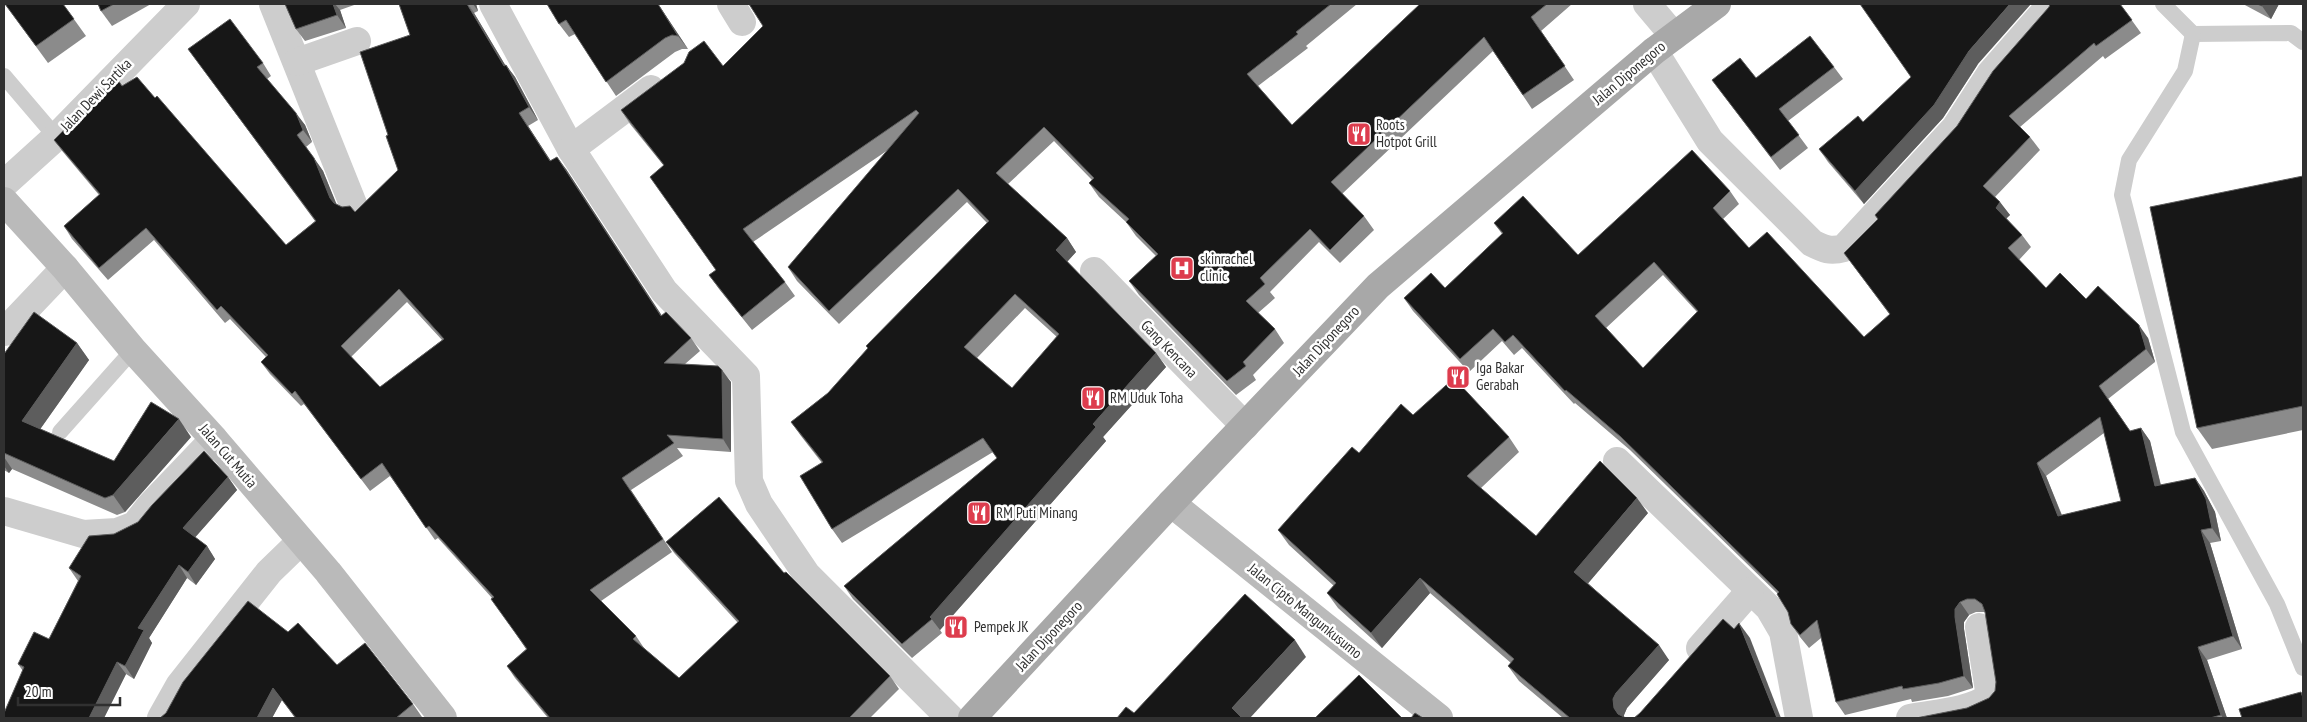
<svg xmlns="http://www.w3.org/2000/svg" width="2307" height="722" viewBox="0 0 2307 722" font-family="'PT Sans Narrow',sans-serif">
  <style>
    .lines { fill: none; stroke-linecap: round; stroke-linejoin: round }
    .lane { stroke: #cdcdcd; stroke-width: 16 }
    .street { stroke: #cdcdcd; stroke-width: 28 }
    .secondary { stroke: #bababa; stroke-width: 28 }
    .primary { stroke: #a8a8a8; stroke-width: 28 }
    .wall { fill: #8b8b8b; fill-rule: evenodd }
    .shaded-wall { fill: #5d5d5d }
    .building { fill: #171717; stroke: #5d5d5d; fill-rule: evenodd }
    .labels { text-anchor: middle; stroke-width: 5; stroke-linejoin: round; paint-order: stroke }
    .street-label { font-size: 15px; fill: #303030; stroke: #fff }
    .poi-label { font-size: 15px; fill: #303030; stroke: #fff; text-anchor: start }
  </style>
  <rect width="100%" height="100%" fill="#fff"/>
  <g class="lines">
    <g class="lane">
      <polyline points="2163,4 2193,34 2291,33 2303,42"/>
      <polyline points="2193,34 2185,71 2129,160 2122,195 2183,432 2277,604 2303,668"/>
      <polyline points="4,76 56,137"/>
      <polyline points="60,432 133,350"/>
    </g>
    <g class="street">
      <polyline points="273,4 353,204"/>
      <polyline points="493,4 571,149 664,291 746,376 749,481 759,504 807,575 950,718"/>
      <polyline points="731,4 742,22"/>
      <polyline points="1647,4 1674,36"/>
      <path d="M 1654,51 L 1710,141 L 1812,243 C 1824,249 1830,252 1844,248 L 1955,128 L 1990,74 L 2046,10"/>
      <polyline points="297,62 357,41"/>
      <polyline points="571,149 651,89"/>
      <polyline points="4,184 56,137 186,4"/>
      <polyline points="1094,271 1245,426"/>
      <polyline points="4,332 65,268"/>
      <polyline points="1617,461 1769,608 1783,632 1799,718"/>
      <polyline points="4,511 83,534 117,532 135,525 149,507 214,439"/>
      <polyline points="1700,648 1750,591"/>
      <polyline points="161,718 179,686 269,572 300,542"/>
      <path d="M 1910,718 C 1936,713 1967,712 1990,697 L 1979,627"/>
    </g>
    <g class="secondary">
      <polyline points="4,201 65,268 133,350 214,439 328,572 443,718"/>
      <polyline points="1171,503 1439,718"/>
    </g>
    <polyline class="primary" points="972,718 1171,503 1378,286 1654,51 1717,4"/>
  </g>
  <g class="wall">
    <polygon points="5,4 63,4 86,36 48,63"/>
    <polygon points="98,4 151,4 112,26 101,11"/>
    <polygon points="285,4 357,4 340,10 346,28 305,41 296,29"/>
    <path d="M 399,4 L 476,4 L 478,11 L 474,13 L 505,65 L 506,65 L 515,77 L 538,120 L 528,126 L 551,161 L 566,169 L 661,315 L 691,338 L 700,351 L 685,364 L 731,382 L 731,452 L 677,448 L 683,456 L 631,490 L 672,552 L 601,601 L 636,636 L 644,648 L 679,678 L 738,623 L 675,554 L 666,542 L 784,573 L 890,676 L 899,689 L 870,718 L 548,718 L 515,678 L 507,666 L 526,649 L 492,598 L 438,538 L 435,540 L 390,476 L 370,491 L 304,404 L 301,406 L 270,374 L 261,362 L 266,357 L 230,319 L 225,323 L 154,240 L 108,280 L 72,239 L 64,226 L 99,195 L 63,152 L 54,140 L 122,86 L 286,245 L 315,221 L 188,49 L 263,63 L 271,76 L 267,79 L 305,125 L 312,142 L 306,147 L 323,171 L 336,204 L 355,212 L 398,170 L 388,135 L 410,35 ZM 407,302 L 442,340 L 380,387 L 351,357 Z"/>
    <polygon points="547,4 658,4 688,49 682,49 675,52 616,96 575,34 569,37 559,24"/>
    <path d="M 749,4 L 1357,4 L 1306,46 L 1308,48 L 1258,86 L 1292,125 L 1420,4 L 1572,4 L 1541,31 L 1574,80 L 1532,109 L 1493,51 L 1342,194 L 1364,216 L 1374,230 L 1340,263 L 1319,242 L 1270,292 L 1275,298 L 1258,313 L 1275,329 L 1284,343 L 1253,375 L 1256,380 L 1236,395 L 1139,295 L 1129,281 L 1156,256 L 1136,236 L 1126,222 L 1099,197 L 1089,183 L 1092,180 L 1054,141 L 1008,184 L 1067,238 L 1076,252 L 1067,262 L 1156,353 L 1166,367 L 1103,437 L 1106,441 L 940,630 L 942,633 L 912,658 L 853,599 L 844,586 L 997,458 L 993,452 L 842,543 L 832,529 L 822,463 L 801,436 L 791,422 L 828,393 L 868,349 L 866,346 L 987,223 L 967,202 L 839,324 L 797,281 L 788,267 L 888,150 L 753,242 L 785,282 L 795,296 L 752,330 L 719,289 L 709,275 L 716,270 L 664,166 L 630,124 L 621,110 L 723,66 L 763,26 ZM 1025,308 L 1057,337 L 1012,388 L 977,358 Z"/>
    <path d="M 2120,4 L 2141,33 L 2105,59 L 2103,56 L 2020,127 L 2030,137 L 2040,150 L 1995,197 L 2010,215 L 2006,218 L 2022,235 L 2031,247 L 2019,260 L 2046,288 L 2086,299 L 2148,338 L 2155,362 L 2108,399 L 2130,431 L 2141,428 L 2150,441 L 2161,485 L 2195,478 L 2204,491 L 2215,512 L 2221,541 L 2210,543 L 2242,649 L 2207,660 L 2227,718 L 1916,718 L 1967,708 L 1989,698 L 1995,691 L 1996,682 L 1986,613 L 1984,612 L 1976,612 L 1969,615 L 1964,622 L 1964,629 L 1973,688 L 1948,696 L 1912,702 L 1911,699 L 1845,715 L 1836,702 L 1821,638 L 1809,648 L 1800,637 L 1791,624 L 1788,612 L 1778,594 L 1630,450 L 1575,403 L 1574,404 L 1522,348 L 1514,355 L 1502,341 L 1469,372 L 1413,311 L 1404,298 L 1445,288 L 1502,234 L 1494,223 L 1578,255 L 1730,191 L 1739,204 L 1723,219 L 1749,248 L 1864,337 L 1890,315 L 1844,253 L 1878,219 L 1875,215 ZM 1663,275 L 1697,312 L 1643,368 L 1606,328 ZM 2104,433 L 2121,501 L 2062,515 L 2046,476 Z"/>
    <polygon points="2243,4 2279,4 2271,19"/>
    <polygon points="1978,64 1943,118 1864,204 1828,162 1819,149 1863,122"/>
    <polygon points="1834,67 1843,79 1788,121 1808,148 1780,170 1712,80 1756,78"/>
    <polygon points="2303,176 2303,430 2212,449 2197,428"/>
    <polygon points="77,343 89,360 40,429 114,461 191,437 125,512 117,515 12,469 9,473 4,470 4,354"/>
    <polygon points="1413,415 1509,437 1519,452 1481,488 1536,536 1648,513 1588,583 1669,660 1627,708 1624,715 1624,717 1626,718 1563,718 1519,681 1508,666 1511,663 1430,593 1382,648 1338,608 1327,593 1334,586 1289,545 1278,530 1359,453"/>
    <polygon points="228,477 237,490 195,537 207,546 215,559 196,585 187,578 149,638 152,643 134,679 126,674 104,718 4,718 23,671 18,664 49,639 78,581 69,568 138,522"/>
    <polygon points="288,632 337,665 413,704 422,717 420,718 295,718 282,700 272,718 160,718"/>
  </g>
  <g class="shaded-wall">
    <polygon points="333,4 335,4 340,10 346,28 337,15"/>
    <polygon points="468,4 474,13 513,78 504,66"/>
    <polygon points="473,4 476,4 478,11"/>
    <polygon points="658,4 688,49 678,36"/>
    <polygon points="2010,4 2031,4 1978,64 1943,118 1864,204 1855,191 1969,51"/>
    <polygon points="2263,4 2279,4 2271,19 2262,6"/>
    <polygon points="506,65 515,77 538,120 529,107"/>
    <polygon points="296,113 305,125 312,142 303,130"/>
    <polygon points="519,113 528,126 559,174 550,161"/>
    <polygon points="557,157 566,169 670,328 661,316"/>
    <polygon points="314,158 323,171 339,210 330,198"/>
    <polygon points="2000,202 2010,215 2005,220 1996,208"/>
    <polygon points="1067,238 1076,252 1065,264 1056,250"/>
    <polygon points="2139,325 2148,338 2155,362 2146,349"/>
    <polygon points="77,343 89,360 34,438 22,421"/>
    <polygon points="1156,353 1166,367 1103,437 1106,441 940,630 930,617 1093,424"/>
    <polygon points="722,370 731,382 731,452 723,439"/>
    <polygon points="179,419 191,437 125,512 113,495"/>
    <polygon points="2141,428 2150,441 2164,499 2155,486"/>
    <polygon points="4,457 12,469 9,473 4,466"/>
    <polygon points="2037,463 2046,476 2067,529 2058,516"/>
    <polygon points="228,477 237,490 192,541 183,528"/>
    <polygon points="2195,478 2204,491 2215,512 2221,541 2212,528"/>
    <polygon points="1637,498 1648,513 1585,587 1574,572"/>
    <polygon points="2201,530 2210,543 2242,649 2233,636"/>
    <polygon points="207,546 215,559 196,585 188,572"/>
    <polygon points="179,565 187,578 149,638 152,643 134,679 125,666 138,628"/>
    <polygon points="1420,578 1430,593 1382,648 1371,633"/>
    <polygon points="1960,602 1969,615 1964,622 1964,629 1973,688 1964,676 1955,617 1955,609"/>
    <polygon points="1739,623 1750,638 1781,718 1777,718"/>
    <polygon points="1295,640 1306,657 1250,718 1239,718 1232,708"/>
    <polygon points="1659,645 1669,660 1627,708 1624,715 1624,718 1621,718 1614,708 1613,699 1616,693"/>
    <polygon points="2198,647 2207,660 2227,718 2223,718 2221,715"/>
    <polygon points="117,662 126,674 104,718 89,718"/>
    <polygon points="273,688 282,700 272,718 257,718"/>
  </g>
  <g class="building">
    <polygon points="5,4 63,4 74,19 36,46"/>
    <polygon points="98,4 114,4 101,11"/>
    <polygon points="285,4 333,4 337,15 296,29"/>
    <path d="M 399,4 L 467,4 L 504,66 L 506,65 L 529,107 L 519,113 L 550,161 L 557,157 L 661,316 L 666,312 L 691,338 L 664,363 L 718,366 L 722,370 L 723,439 L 667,435 L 674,443 L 622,478 L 663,539 L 590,590 L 636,636 L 633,639 L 679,678 L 739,621 L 666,542 L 719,497 L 784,573 L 786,572 L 890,676 L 850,717 L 852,718 L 550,718 L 507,666 L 527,649 L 491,599 L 494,597 L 429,526 L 426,528 L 382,463 L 361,479 L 295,391 L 292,394 L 261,362 L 268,355 L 221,306 L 217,310 L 146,228 L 99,268 L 64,226 L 100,194 L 54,140 L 116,77 L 122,86 L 137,77 L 155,98 L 157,96 L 286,245 L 316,221 L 188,49 L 230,19 L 263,63 L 257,67 L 296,113 L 303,130 L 297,135 L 314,158 L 330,198 L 334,203 L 342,207 L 350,206 L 355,212 L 398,170 L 386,136 L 388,135 L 360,52 L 410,35 ZM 399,289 L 444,339 L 380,387 L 341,346 Z"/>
    <polygon points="547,4 658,4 678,36 672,35 665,38 606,82 566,20 559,24"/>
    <path d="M 749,4 L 1331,4 L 1296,32 L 1298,34 L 1247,74 L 1292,125 L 1420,4 L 1547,4 L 1531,17 L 1565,66 L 1523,95 L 1484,37 L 1331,182 L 1364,216 L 1330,250 L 1310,229 L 1260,278 L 1265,284 L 1246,301 L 1275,329 L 1243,362 L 1246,366 L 1227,381 L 1129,281 L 1158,254 L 1126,222 L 1129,219 L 1089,183 L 1094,178 L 1044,127 L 996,173 L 1067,238 L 1056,250 L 1156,353 L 1093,424 L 1096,427 L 930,617 L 932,619 L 902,644 L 844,586 L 997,458 L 983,438 L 832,529 L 800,476 L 823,462 L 791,422 L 828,393 L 868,348 L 866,346 L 989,221 L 958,189 L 829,311 L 788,267 L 919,113 L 916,110 L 743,229 L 785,282 L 742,317 L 709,275 L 716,270 L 650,177 L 664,165 L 621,110 L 684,63 L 689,52 L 704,41 L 723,66 L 763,26 ZM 1015,294 L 1059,334 L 1012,388 L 964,347 Z"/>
    <polygon points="1860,4 2010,4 1969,51 1934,105 1855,191 1819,149 1858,116 1863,122 1911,77"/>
    <path d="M 2050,4 L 2120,4 L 2132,20 L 2096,46 L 2094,43 L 2009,116 L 2030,137 L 1983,186 L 2000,202 L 1996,208 L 2022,235 L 2008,248 L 2046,288 L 2060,273 L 2086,299 L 2098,286 L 2139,325 L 2146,349 L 2099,386 L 2130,431 L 2141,428 L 2155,486 L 2195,478 L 2206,499 L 2212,528 L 2201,530 L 2233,636 L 2198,647 L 2221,715 L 2210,718 L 1916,718 L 1967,708 L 1989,698 L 1995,691 L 1996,682 L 1985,612 L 1982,604 L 1975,599 L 1967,599 L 1960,602 L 1955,609 L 1955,617 L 1964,676 L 1939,683 L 1903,689 L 1902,686 L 1836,702 L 1817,620 L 1800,635 L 1791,624 L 1788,612 L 1777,594 L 1779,592 L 1621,437 L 1566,390 L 1565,391 L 1513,335 L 1505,342 L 1493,329 L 1460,359 L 1404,298 L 1431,273 L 1445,288 L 1503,233 L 1494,223 L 1523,196 L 1578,255 L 1692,150 L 1730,191 L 1713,208 L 1749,248 L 1767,232 L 1864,337 L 1890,314 L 1844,253 L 1878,219 L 1875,215 L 1957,126 L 1993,71 L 2049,7 ZM 1654,262 L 1698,311 L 1643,368 L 1595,316 ZM 2100,417 L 2121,501 L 2058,516 L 2037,463 Z"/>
    <polygon points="2257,4 2263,4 2262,6"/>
    <polygon points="1810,36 1834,67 1779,109 1799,135 1771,157 1712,80 1740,58 1756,78"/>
    <polygon points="2303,176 2303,406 2197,428 2150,207"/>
    <polygon points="34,312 77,343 22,421 114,461 151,402 179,419 113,495 105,498 4,453 4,354"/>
    <polygon points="1454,378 1509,437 1467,476 1536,536 1600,461 1637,498 1574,572 1659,645 1616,693 1613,699 1614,708 1618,714 1626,718 1570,718 1508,666 1514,659 1420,578 1371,633 1327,593 1336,583 1278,530 1352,447 1359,453 1401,404 1413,415"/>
    <polygon points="204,451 228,477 183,528 207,546 188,572 179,565 138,628 144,630 125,666 117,662 89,718 4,718 4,713 24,667 18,664 34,632 49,639 81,576 69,568 89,536 114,534 138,522 152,505"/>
    <polygon points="1245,594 1295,640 1232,708 1242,718 1117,718 1126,707 1134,713"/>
    <polygon points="248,601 288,632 298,623 337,665 365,643 413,704 396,718 296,718 273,688 257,718 160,718 166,713 183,682"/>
    <polygon points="1723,619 1734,629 1739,623 1777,718 1627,718 1634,718 1640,713"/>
    <polygon points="1359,675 1402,718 1315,718"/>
    <polygon points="2301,692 2303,698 2303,718 2242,718 2239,709"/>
    <polygon points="1415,713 1423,718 1411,718"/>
  </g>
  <defs>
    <g id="restaurant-square" transform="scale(1.25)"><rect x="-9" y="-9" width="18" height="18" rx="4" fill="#dd3c4d" stroke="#fff"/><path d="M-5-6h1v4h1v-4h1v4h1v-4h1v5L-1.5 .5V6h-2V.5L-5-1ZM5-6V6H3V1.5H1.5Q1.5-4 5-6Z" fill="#fff"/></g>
    <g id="hospital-square" transform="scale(1.25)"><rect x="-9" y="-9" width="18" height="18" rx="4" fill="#dd3c4d" stroke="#fff"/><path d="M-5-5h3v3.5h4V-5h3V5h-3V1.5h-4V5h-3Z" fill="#fff"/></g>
  </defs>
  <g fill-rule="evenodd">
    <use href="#restaurant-square" x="1359" y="134"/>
    <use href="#hospital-square" x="1182" y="268"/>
    <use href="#restaurant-square" x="1458" y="377"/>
    <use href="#restaurant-square" x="1093" y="398"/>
    <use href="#restaurant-square" x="979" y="513"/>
    <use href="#restaurant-square" x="956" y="627"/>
  </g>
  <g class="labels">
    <g class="street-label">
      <text transform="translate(1629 73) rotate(-40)" y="5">Jalan Diponegoro</text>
      <text transform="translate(96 95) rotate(-46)" y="5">Jalan Dewi Sartika</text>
      <text transform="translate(1326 341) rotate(-47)" y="5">Jalan Diponegoro</text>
      <text transform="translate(1169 349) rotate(46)" y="5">Gang Kencana</text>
      <text transform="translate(228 456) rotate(49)" y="5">Jalan Cut Mutia</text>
      <text transform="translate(1305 611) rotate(39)" y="5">Jalan Cipto Mangunkusumo</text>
      <text transform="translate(1049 636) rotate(-47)" y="5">Jalan Diponegoro</text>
    </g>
    <g class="poi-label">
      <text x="1376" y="130">Roots<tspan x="1376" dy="17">Hotpot Grill</tspan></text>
      <text x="1200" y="264">skinrachel<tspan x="1200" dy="17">clinic</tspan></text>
      <text x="1476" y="373">Iga Bakar<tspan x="1476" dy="17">Gerabah</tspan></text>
      <text x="1110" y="403">RM Uduk Toha</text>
      <text x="996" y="518">RM Puti Minang</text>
      <text x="974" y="632">Pempek JK</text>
    </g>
  </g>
  <rect width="2307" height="722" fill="none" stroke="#303030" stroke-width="10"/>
  <path d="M18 697v8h102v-8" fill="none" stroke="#303030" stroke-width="2.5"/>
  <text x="25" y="697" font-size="15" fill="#303030" stroke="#ffffff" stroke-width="4" paint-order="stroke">20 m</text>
</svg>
